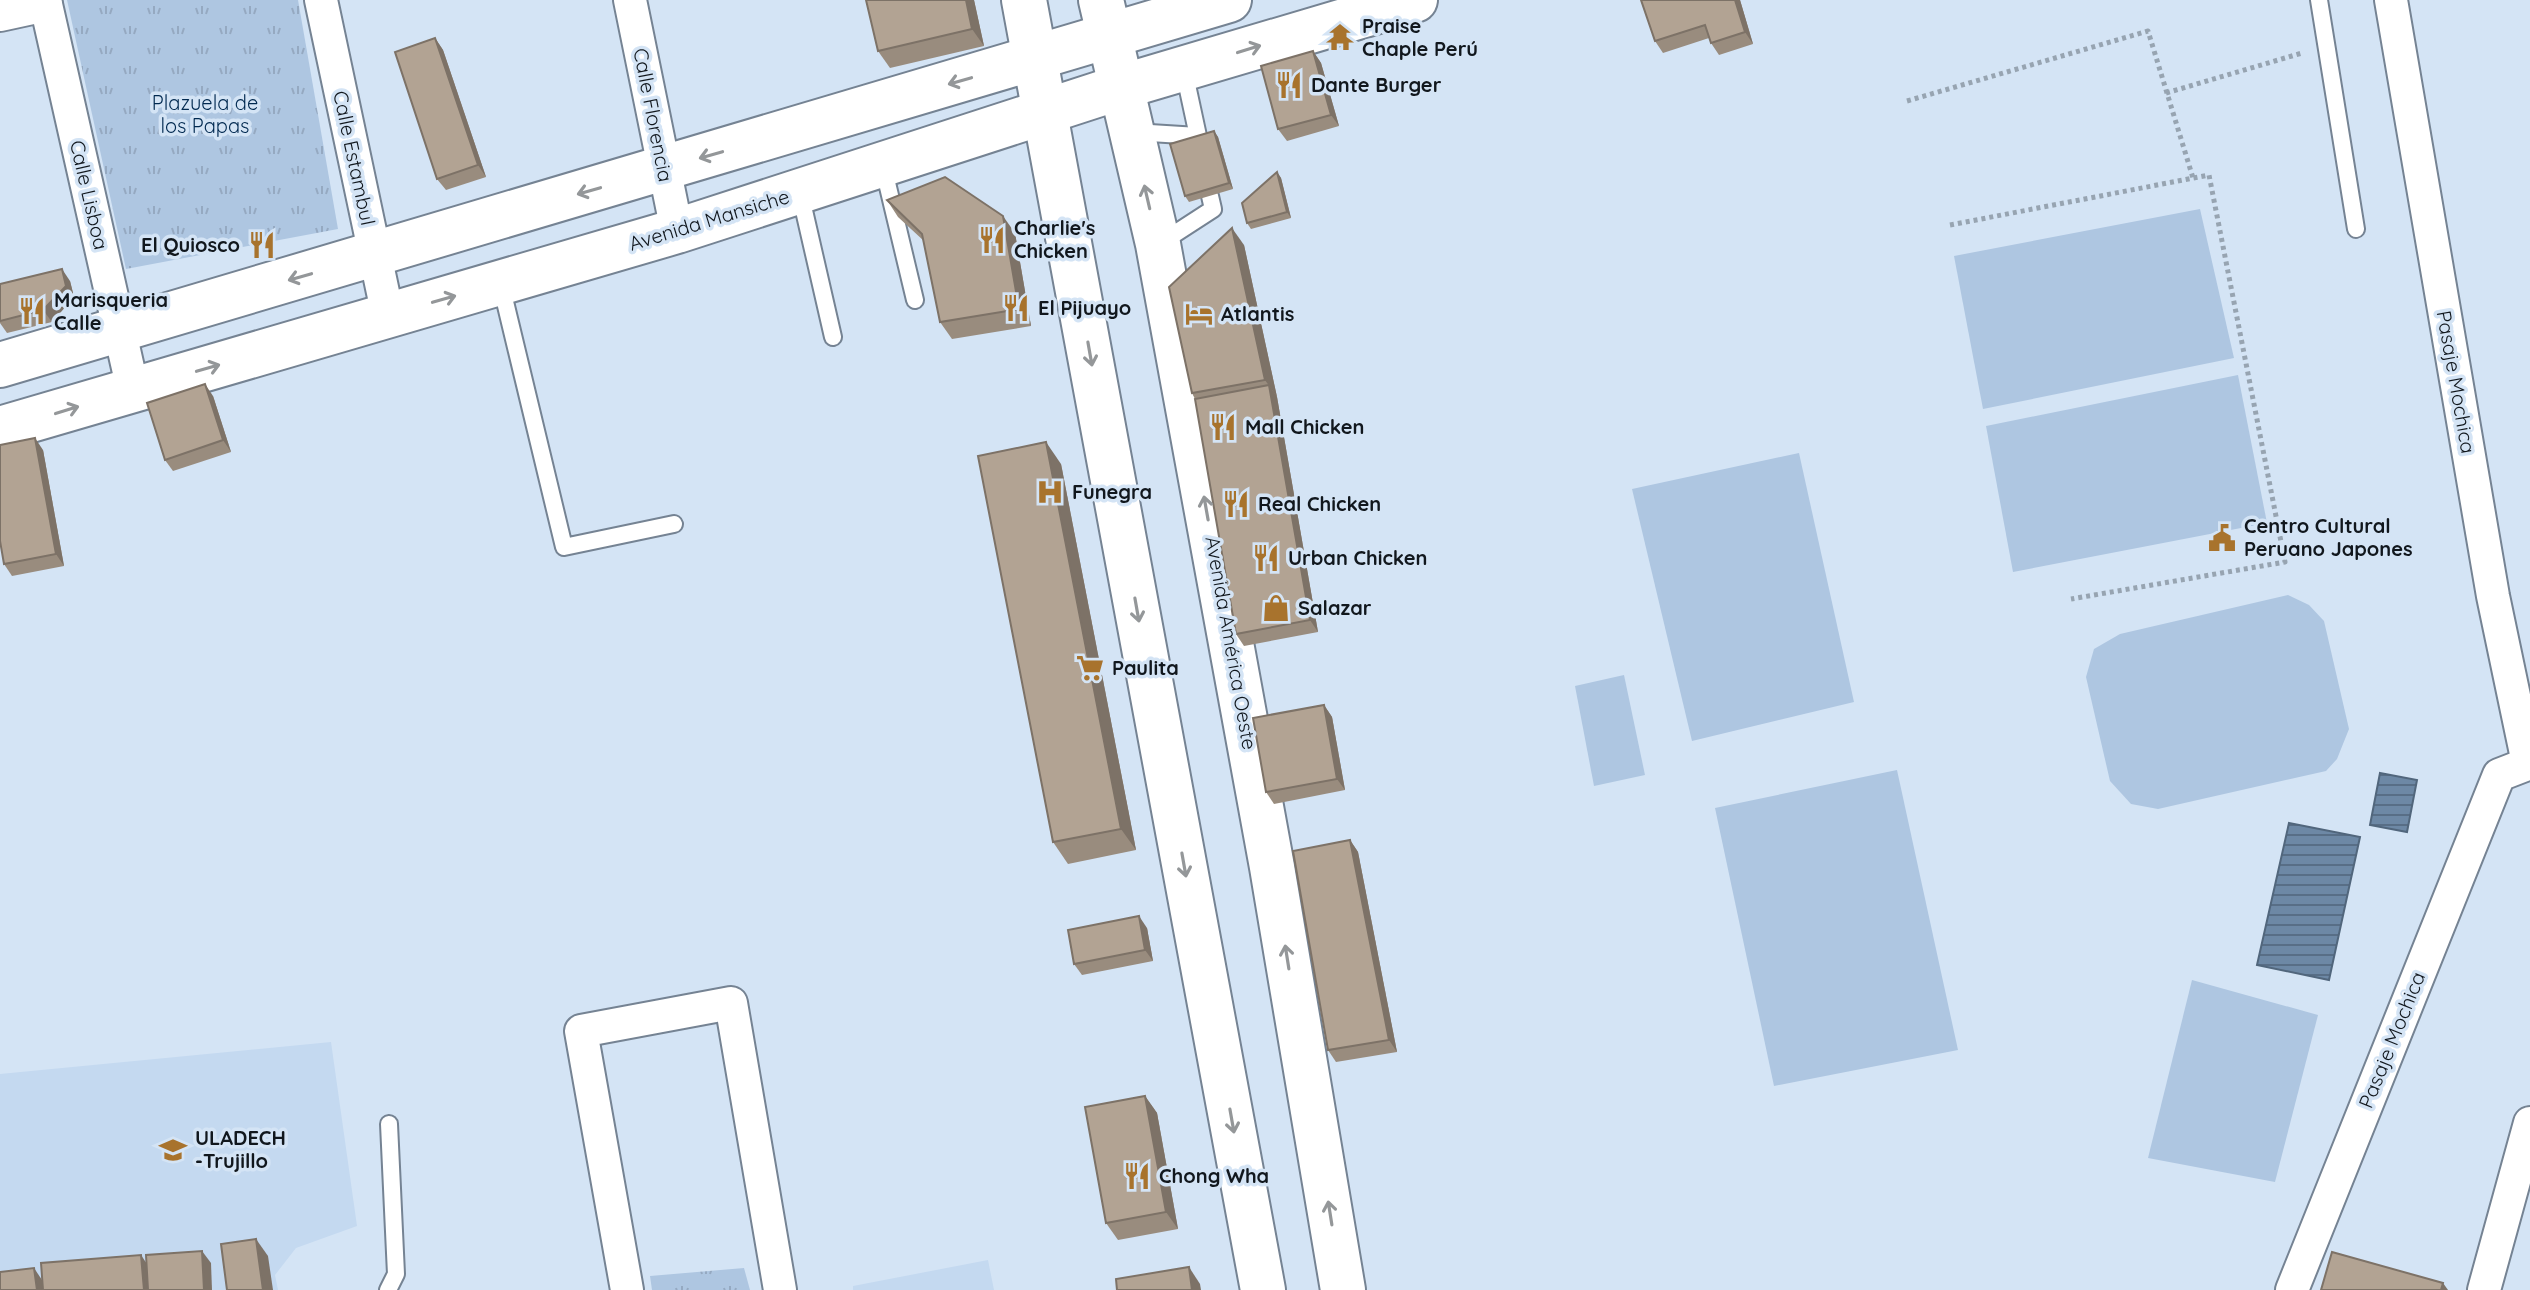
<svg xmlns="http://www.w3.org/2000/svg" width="2530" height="1290" viewBox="0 0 2530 1290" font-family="Quicksand,sans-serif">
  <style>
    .built { fill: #c4d9f0 }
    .park { fill: url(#park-tufts) }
    .pitch { fill: #aec6e1 }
    .water { fill: url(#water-rules); stroke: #51667c; stroke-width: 2 }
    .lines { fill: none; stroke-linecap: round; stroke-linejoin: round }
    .lane-casing { stroke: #758393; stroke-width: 20 }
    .street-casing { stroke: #758393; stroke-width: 36 }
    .primary-casing { stroke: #758393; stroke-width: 48 }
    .highway-casing { stroke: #758393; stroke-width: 48 }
    .path { stroke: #97a4b1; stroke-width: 5; stroke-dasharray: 4 4; stroke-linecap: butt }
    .lane { stroke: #fff; stroke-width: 16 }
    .street { stroke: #fff; stroke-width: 32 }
    .primary { stroke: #fff; stroke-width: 44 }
    .highway { stroke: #fff; stroke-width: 44 }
    .wall { fill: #998c7e }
    .shaded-wall { fill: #7d7267 }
    .building { fill: #b2a393; stroke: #7d7267; stroke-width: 2 }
    .oneway { stroke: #949799 }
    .labels { text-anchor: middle; stroke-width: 7; stroke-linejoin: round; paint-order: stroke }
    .poi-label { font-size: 20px; font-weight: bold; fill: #11171d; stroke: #d4e4f5; text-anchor: start }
    .park-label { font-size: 20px; fill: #002950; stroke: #d4e4f5 }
    .street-label { font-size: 20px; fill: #11171d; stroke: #d4e4f5 }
  </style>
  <defs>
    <pattern id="park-tufts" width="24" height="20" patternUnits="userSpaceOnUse" patternTransform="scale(2)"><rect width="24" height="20" fill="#aec6e1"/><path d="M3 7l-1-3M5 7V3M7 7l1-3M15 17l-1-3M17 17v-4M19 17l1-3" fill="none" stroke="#95a9c1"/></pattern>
    <pattern id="water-rules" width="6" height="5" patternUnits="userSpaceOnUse" patternTransform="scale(2)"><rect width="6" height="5" fill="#6d88a5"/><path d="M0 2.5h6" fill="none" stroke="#586e86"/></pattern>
  </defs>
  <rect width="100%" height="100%" fill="#d4e4f5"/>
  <g class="built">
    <polygon points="331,1042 357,1226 296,1248 275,1275 278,1290 0,1290 0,1074"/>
    <polygon points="988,1260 994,1290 853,1290 853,1286"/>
  </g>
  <g class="park">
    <polygon points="67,0 298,0 338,229 126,269"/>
    <polygon points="744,1268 750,1290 652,1290 650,1276"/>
  </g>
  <g class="pitch">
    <polygon points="2200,209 2234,358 1983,409 1954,256"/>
    <polygon points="2238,375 2267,523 2013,572 1986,426"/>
    <polygon points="1799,453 1854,702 1692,741 1632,489"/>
    <polygon points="2288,595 2309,605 2324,621 2349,729 2337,759 2326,771 2158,809 2131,804 2110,781 2086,677 2094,649 2120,634"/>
    <polygon points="1624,675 1645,775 1594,786 1575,686"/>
    <polygon points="1897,770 1958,1050 1774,1086 1715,808"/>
    <polygon points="2192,980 2318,1015 2275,1182 2148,1158"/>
  </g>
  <g class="water">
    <polygon points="2380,773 2417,780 2407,832 2370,825"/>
    <polygon points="2289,823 2360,837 2329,980 2257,965"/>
  </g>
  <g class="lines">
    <g class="lane-casing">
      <g id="lane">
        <polyline points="2319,0 2356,229"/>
        <polyline points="1184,71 1198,136"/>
        <polyline points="1134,132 1198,136 1200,143"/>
        <polyline points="883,166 915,300"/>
        <polyline points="800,193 833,337"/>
        <polyline points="1159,244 1213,209 1210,196"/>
        <polyline points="501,285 564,547 674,524"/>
        <polyline points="388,1290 396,1274 389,1124"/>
      </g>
    </g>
    <g class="street-casing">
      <g id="street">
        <polyline points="45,0 133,390"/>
        <polyline points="321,0 388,316"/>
        <polyline points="630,0 677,231"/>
        <polyline points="2391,0 2493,596 2528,763"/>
        <polyline points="0,15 46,5"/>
        <polyline points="627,1290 581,1031 731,1003 780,1290"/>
        <polyline points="2292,1290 2499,775 2530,763"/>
        <polyline points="2484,1290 2530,1123"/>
      </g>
    </g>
    <g class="primary-casing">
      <g id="primary">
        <polyline points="1024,0 1263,1290"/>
        <polyline points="1101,0 1158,244 1272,867 1343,1290"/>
      </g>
    </g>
    <g class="highway-casing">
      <g id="highway">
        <polyline points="0,365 1229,0"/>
        <polyline points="0,429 677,231 1121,87 1415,0"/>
      </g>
    </g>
    <g class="path">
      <polyline points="2166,93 2302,53"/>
      <polyline points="1907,101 2148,31 2193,178"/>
      <polyline points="1950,225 2209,175 2285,562 2071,599"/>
    </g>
    <use href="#lane" class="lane"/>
    <use href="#street" class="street"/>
    <use href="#primary" class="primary"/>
    <use href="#highway" class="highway"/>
  </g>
  <g class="wall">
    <polygon points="974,0 984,46 890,68 878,51"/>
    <polygon points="1641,0 1740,0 1753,44 1719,55 1711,43 1709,38 1663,53 1655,41"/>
    <polygon points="435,38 443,50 486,177 446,190 437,179"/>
    <polygon points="1313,51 1321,63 1339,126 1287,141 1278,129"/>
    <polygon points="1214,131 1218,137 1233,189 1189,202 1185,196"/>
    <polygon points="1277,172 1281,178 1291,218 1251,229 1247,223"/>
    <polygon points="887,200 1015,233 1031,326 952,339 940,322 924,241 898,217"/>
    <polygon points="1244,245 1277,397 1318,632 1244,646 1236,634 1195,399 1192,393"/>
    <polygon points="70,281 74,297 52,322 7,333 0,323 0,284"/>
    <polygon points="213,396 231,452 173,471 165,460"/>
    <polygon points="43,450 64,566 12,576 4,564"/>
    <polygon points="1061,464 1136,850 1068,864 1053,842"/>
    <polygon points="1324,705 1332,717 1345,790 1274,804 1266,792"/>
    <polygon points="1350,840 1358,852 1397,1052 1336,1062 1328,1050"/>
    <polygon points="1147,928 1153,961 1082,975 1074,964"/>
    <polygon points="1145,1096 1157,1113 1178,1229 1118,1240 1106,1223"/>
  </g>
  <g class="shaded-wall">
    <polygon points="966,0 974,0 984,46 972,29"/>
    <polygon points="1735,0 1740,0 1753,44 1745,32"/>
    <polygon points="435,38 443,50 486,177 478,165"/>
    <polygon points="1313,51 1321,63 1339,126 1331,115"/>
    <polygon points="1214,131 1218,137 1233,189 1229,183"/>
    <polygon points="1277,172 1281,178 1291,218 1287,212"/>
    <polygon points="1003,216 1015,233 1031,326 1019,309"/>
    <polygon points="1232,228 1244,245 1277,397 1265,380"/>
    <polygon points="62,269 70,281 74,297 52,322 43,310"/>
    <polygon points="205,384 213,396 231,452 223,440"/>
    <polygon points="1269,385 1277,397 1318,632 1310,620"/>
    <polygon points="35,438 43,450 64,566 56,554"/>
    <polygon points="1046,442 1061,464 1136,850 1121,829"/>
    <polygon points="1324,705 1332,717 1345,790 1337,779"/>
    <polygon points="1350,840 1358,852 1397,1052 1389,1040"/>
    <polygon points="1139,916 1147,928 1153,961 1145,950"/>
    <polygon points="1145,1096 1157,1113 1178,1229 1166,1212"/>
    <polygon points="256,1239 268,1256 273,1290 263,1290"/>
    <polygon points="202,1251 211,1263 212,1290 204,1290"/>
    <polygon points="141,1255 149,1267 151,1290 144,1290"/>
    <polygon points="1189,1267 1200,1284 1201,1290 1192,1290"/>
    <polygon points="34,1268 42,1280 43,1290 37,1290"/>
    <polygon points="2443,1283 2448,1290 2441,1290"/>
  </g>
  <g class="building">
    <polygon points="866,0 966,0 972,29 878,51"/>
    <polygon points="1641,0 1735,0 1745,32 1711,43 1705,25 1655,41"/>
    <polygon points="435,38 478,165 437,179 395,52"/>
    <polygon points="1313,51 1331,115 1278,129 1261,66"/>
    <polygon points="1214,131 1229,183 1185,196 1170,144"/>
    <polygon points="1277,172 1287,212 1247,223 1242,203"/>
    <polygon points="945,177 1003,216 1019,309 940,322 922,234 887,200"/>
    <polygon points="1232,228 1265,380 1192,393 1169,287"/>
    <polygon points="62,269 66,286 43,310 0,321 0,284"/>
    <polygon points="205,384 223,440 165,460 147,403"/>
    <polygon points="1269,385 1310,620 1236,634 1195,399"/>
    <polygon points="35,438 56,554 4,564 0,541 0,445"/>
    <polygon points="1046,442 1121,829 1053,842 978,456"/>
    <polygon points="1324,705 1337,779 1266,792 1253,718"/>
    <polygon points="1350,840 1389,1040 1328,1050 1293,851"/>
    <polygon points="1139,916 1145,950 1074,964 1068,930"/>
    <polygon points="1145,1096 1166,1212 1106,1223 1085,1107"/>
    <polygon points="256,1239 263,1290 227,1290 221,1244"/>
    <polygon points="202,1251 204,1290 148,1290 146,1255"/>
    <polygon points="2332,1252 2443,1283 2441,1290 2321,1290"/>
    <polygon points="141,1255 144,1290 43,1290 41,1263"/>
    <polygon points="1189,1267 1192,1290 1117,1290 1116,1279"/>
    <polygon points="34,1268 37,1290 0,1290 0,1272"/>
  </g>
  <defs><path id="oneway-shaft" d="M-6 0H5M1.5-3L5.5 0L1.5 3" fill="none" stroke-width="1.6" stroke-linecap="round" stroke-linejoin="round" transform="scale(2)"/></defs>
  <g class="oneway">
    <use href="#oneway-shaft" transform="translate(1249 49) rotate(-17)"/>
    <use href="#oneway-shaft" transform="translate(960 81) rotate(164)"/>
    <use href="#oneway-shaft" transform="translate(711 155) rotate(164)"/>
    <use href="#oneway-shaft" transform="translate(589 191) rotate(164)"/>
    <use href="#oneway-shaft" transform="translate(1147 197) rotate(-103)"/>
    <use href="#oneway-shaft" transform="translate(300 277) rotate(164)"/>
    <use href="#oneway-shaft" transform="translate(444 299) rotate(-16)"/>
    <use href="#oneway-shaft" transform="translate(1090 354) rotate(80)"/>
    <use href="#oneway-shaft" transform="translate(208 368) rotate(-16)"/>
    <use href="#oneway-shaft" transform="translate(67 410) rotate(-17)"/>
    <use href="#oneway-shaft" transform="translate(1206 508) rotate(-100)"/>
    <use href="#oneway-shaft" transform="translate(1137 610) rotate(80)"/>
    <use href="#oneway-shaft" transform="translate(1184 865) rotate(80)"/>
    <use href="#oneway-shaft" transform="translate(1287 957) rotate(-99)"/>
    <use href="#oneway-shaft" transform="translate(1232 1121) rotate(80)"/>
    <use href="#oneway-shaft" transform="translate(1330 1213) rotate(-99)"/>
  </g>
  <defs>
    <g id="temple-bare" transform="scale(2.16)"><path d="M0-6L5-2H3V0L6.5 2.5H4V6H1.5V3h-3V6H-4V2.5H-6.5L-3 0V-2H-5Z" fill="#a8732d" stroke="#d4e4f5" stroke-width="2.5" paint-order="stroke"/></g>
    <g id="restaurant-bare" transform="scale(2.16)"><path d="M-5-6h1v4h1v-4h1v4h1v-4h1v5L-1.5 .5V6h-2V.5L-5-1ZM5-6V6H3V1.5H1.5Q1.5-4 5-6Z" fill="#a8732d" stroke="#d4e4f5" stroke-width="2.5" paint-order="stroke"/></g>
    <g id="hotel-bare" transform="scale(2.16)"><path d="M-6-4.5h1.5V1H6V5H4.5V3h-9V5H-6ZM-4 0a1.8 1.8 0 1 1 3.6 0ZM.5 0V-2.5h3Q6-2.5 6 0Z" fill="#a8732d" stroke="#d4e4f5" stroke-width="2.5" paint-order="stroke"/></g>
    <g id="hospital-bare" transform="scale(2.16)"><path d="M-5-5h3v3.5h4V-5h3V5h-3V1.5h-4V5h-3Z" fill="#a8732d" stroke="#d4e4f5" stroke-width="2.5" paint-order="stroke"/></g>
    <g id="civic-bare" transform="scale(2.16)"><path d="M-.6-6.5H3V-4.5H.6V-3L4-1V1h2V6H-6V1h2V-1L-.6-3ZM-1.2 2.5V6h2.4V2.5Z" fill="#a8732d" stroke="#d4e4f5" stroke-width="2.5" paint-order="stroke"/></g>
    <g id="shop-bare" transform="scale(2.16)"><path d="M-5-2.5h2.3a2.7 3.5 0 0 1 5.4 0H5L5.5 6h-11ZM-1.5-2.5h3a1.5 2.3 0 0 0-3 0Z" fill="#a8732d" stroke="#d4e4f5" stroke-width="2.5" paint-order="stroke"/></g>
    <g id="supermarket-bare" transform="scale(2.16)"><path d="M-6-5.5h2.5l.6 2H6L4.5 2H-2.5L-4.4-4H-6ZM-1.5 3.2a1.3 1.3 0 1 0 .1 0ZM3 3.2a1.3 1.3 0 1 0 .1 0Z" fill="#a8732d" stroke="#d4e4f5" stroke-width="2.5" paint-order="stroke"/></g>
    <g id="university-bare" transform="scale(2.16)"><path d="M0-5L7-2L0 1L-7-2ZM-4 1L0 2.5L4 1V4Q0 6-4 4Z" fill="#a8732d" stroke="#d4e4f5" stroke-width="2.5" paint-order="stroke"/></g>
  </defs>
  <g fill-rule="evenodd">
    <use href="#temple-bare" x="1340" y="37"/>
    <use href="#restaurant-bare" x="1289" y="85"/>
    <use href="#restaurant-bare" x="992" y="240"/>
    <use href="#restaurant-bare" x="262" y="245"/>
    <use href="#restaurant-bare" x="1016" y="308"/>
    <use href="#restaurant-bare" x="32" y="311"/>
    <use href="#hotel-bare" x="1199" y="314"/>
    <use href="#restaurant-bare" x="1223" y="427"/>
    <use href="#hospital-bare" x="1050" y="492"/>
    <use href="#restaurant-bare" x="1236" y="504"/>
    <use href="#civic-bare" x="2222" y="538"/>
    <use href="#restaurant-bare" x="1266" y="558"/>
    <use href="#shop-bare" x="1276" y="608"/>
    <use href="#supermarket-bare" x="1090" y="668"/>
    <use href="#university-bare" x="173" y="1150"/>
    <use href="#restaurant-bare" x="1137" y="1176"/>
  </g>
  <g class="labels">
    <g class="poi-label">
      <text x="1362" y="33">Praise<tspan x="1362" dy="23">Chaple Perú</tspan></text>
      <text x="1311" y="92">Dante Burger</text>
      <text x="1014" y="235">Charlie's<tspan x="1014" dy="23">Chicken</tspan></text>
      <text x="240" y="252" text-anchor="end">El Quiosco</text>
      <text x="54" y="307">Marisqueria<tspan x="54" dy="23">Calle</tspan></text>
      <text x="1038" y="315">El Pijuayo</text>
      <text x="1221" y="321">Atlantis</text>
      <text x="1245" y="434">Mall Chicken</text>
      <text x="1072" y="499">Funegra</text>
      <text x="1258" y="511">Real Chicken</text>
      <text x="2244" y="533">Centro Cultural<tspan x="2244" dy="23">Peruano Japones</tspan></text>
      <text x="1288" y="565">Urban Chicken</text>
      <text x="1298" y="615">Salazar</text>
      <text x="1112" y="675">Paulita</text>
      <text x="195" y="1145">ULADECH<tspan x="195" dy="23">-Trujillo</tspan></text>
      <text x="1159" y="1183">Chong Wha</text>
    </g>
    <g class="park-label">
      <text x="205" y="110">Plazuela de<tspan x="205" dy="23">los Papas</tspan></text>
    </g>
    <g class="street-label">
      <text transform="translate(653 115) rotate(79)" y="7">Calle Florencia</text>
      <text transform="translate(354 158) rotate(78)" y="7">Calle Estambul</text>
      <text transform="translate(89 195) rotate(77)" y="7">Calle Lisboa</text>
      <text transform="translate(709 220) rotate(-17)" y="7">Avenida Mansiche</text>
      <text transform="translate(2456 382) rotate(80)" y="7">Pasaje Mochica</text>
      <text transform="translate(1231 643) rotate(80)" y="7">Avenida América Oeste</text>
      <text transform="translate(2392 1040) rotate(-68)" y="7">Pasaje Mochica</text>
    </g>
  </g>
</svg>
